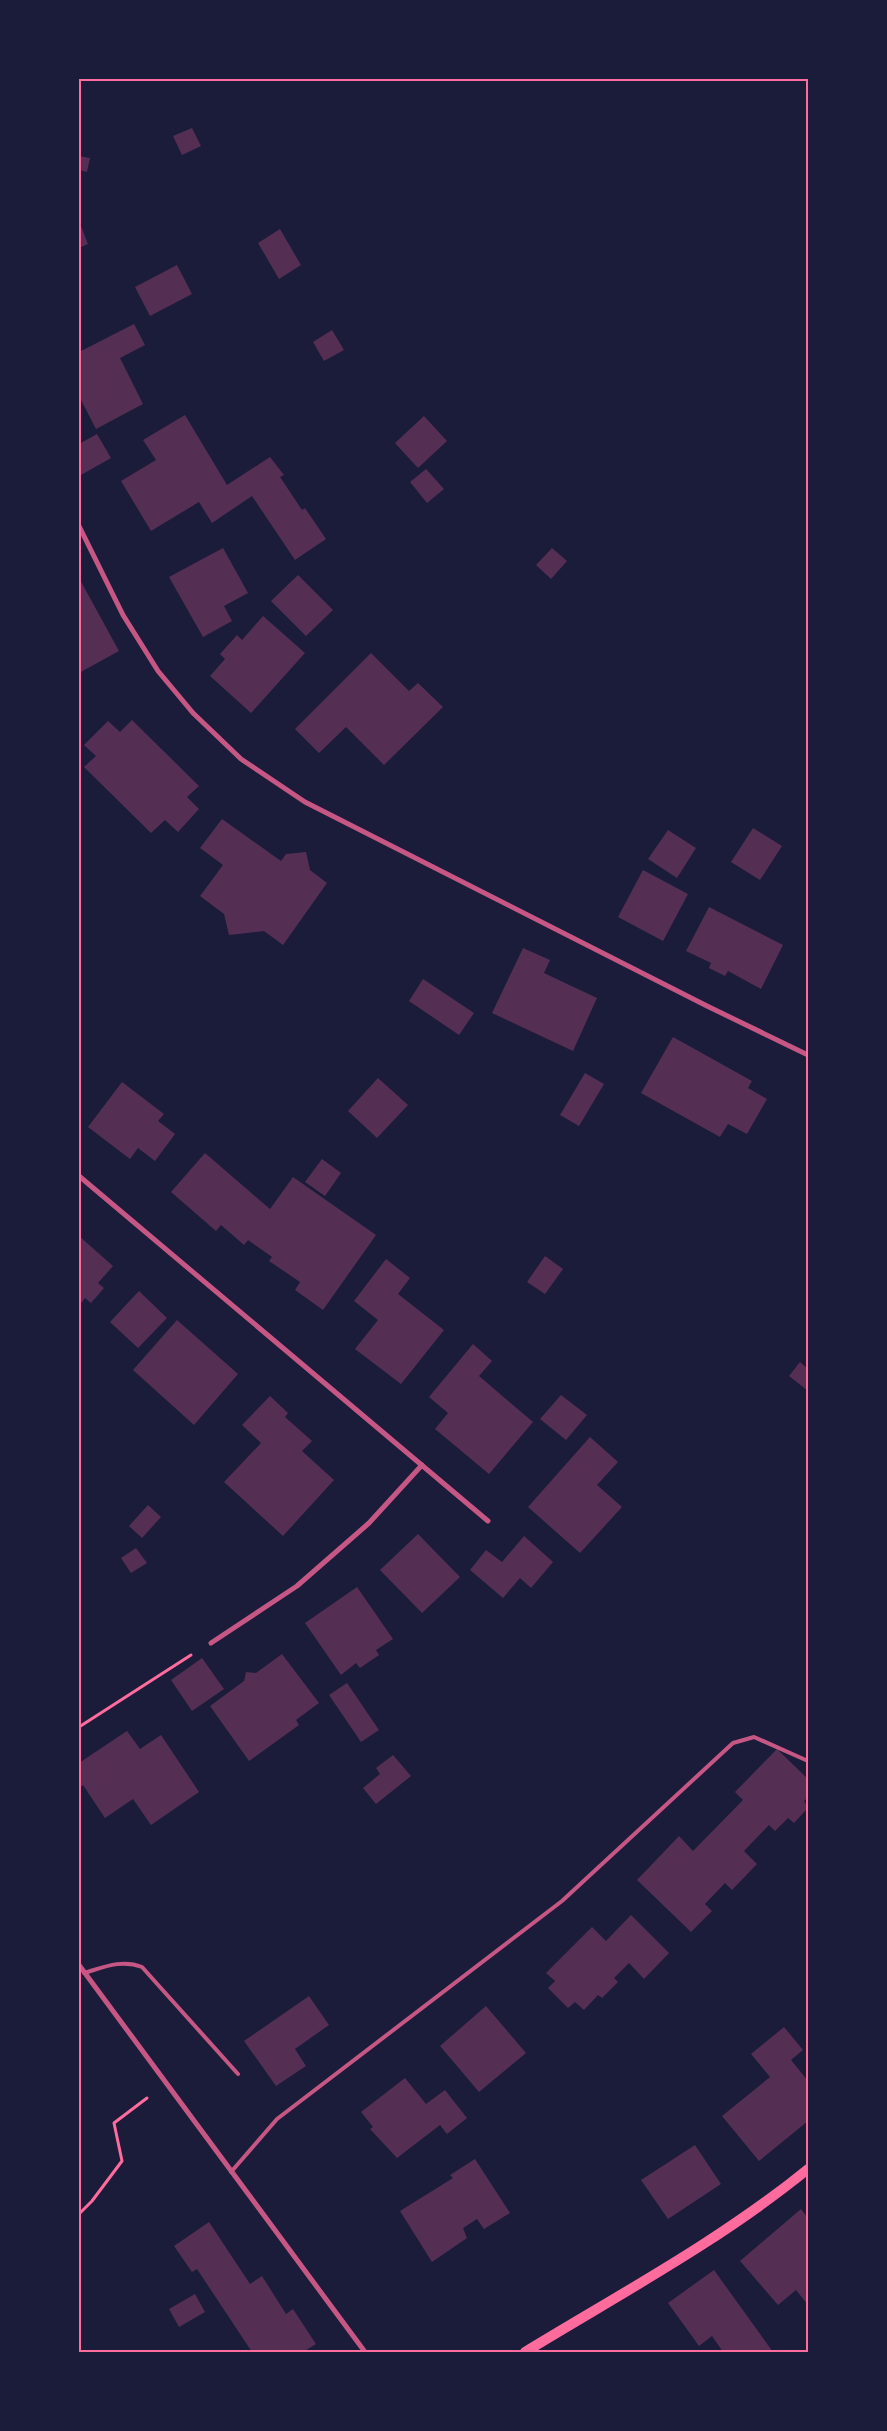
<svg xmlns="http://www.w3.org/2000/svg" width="887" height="2431" viewBox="0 0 887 2431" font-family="Rubik,sans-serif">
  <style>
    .building { fill: #542f53 }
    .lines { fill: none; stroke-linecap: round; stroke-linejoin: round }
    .path { stroke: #ff6b9d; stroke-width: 3 }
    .service { stroke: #c65784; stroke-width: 4 }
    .minor { stroke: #c65784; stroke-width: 5 }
    .secondary { stroke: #ff6b9d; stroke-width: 10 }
    .neatline { fill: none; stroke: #ff6b9d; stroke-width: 2 }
  </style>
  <rect width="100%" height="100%" fill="#1b1b3a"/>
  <g class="building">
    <polygon points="192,128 201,146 182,155 173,136"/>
    <polygon points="79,156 90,158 87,172 79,170"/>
    <polygon points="79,221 88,244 79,248"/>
    <polygon points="280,229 301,265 279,279 258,243"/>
    <polygon points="177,265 192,294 150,316 135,287"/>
    <polygon points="134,324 145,345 120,358 143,404 96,429 79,396 79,352"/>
    <polygon points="332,330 344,350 324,361 313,342"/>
    <polygon points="185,415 227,485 270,457 284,475 280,477 302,510 305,508 326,539 295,560 252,496 212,523 199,502 151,531 121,481 156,460 143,440"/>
    <polygon points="424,416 447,441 418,468 395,443"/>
    <polygon points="97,434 111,458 81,475 79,470 79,444"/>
    <polygon points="426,469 444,489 427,503 410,482"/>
    <polygon points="223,548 248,593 224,606 232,621 203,637 169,577"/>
    <polygon points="552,548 567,561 551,579 536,565"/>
    <polygon points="298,575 333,610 306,636 271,601"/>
    <polygon points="79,578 119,651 79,673"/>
    <polygon points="263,616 305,653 251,713 210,676 225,659 220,654 237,635 242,640"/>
    <polygon points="371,653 409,691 418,683 443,707 384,765 346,727 319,753 295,729"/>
    <polygon points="132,720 199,786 187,797 199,809 178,832 165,820 151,833 84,767 96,756 84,745 108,721 120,732"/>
    <polygon points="222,819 281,861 286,854 306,852 310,870 327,883 283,945 264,931 229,935 224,914 200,896 223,865 200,848"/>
    <polygon points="753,828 782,846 760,880 731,862"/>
    <polygon points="668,830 696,848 677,878 648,859"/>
    <polygon points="643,870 688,894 663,941 618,917"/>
    <polygon points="709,907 783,945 761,989 728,971 725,976 709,968 711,963 686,951"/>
    <polygon points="523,948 550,960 544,973 597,998 573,1051 492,1013"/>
    <polygon points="423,979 474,1013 459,1035 409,1001"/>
    <polygon points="673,1037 752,1081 748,1088 767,1099 747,1134 728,1124 720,1137 641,1093"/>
    <polygon points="585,1073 604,1084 579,1126 560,1115"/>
    <polygon points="378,1078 408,1105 377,1138 348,1111"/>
    <polygon points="122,1082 164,1114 158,1121 175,1134 155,1161 138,1148 130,1159 88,1127"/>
    <polygon points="205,1153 270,1209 293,1177 376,1235 323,1310 295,1290 300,1282 269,1261 272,1257 248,1240 244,1245 221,1225 216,1231 171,1192"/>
    <polygon points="322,1159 341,1173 325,1196 305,1182"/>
    <polygon points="79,1236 113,1266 98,1283 104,1288 91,1303 85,1298 79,1306"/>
    <polygon points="545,1256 563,1269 545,1294 527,1282"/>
    <polygon points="386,1259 410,1278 398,1294 444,1330 401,1384 355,1349 378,1320 354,1301"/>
    <polygon points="139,1291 167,1318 138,1348 110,1322"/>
    <polygon points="177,1320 238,1374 194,1425 133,1370"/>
    <polygon points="473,1344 492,1361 479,1376 533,1422 489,1474 435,1429 448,1413 429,1397"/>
    <polygon points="800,1362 808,1369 808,1391 789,1376"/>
    <polygon points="561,1395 587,1415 566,1440 540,1419"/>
    <polygon points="270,1396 288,1413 285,1417 312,1441 302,1451 334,1480 283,1536 224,1482 261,1443 242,1425"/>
    <polygon points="590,1437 618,1462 597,1485 622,1507 580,1553 528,1507"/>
    <polygon points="148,1505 161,1517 142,1538 129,1526"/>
    <polygon points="418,1534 460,1577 422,1613 380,1570"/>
    <polygon points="524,1536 553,1562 531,1588 520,1578 503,1598 470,1570 486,1550 502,1562"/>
    <polygon points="136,1548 147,1563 131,1573 121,1558"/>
    <polygon points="357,1587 393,1639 376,1650 379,1655 360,1668 356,1663 341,1675 305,1623"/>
    <polygon points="282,1654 319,1703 296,1720 299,1725 249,1761 210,1706 244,1681 246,1672 256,1673"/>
    <polygon points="202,1658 224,1689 192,1711 171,1680"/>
    <polygon points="347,1683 379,1730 361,1742 329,1695"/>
    <polygon points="127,1731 140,1749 161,1735 199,1792 151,1825 133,1799 105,1818 83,1785 79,1788 79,1763"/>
    <polygon points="777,1749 808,1779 808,1797 804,1801 808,1808 794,1823 788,1818 775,1831 769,1825 744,1851 757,1864 732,1890 725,1883 705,1904 712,1911 691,1932 637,1880 679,1836 693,1851 743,1800 735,1792"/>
    <polygon points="393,1755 411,1776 376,1804 363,1788 380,1774 376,1768"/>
    <polygon points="631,1915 669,1953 644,1979 629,1963 614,1978 618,1982 602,1998 598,1995 584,2010 575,2002 568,2008 548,1988 555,1981 546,1973 592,1927 606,1941"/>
    <polygon points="309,1996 329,2025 295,2049 306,2066 276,2086 244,2041"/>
    <polygon points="486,2006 526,2053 479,2092 440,2046"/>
    <polygon points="784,2027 803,2050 791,2060 808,2081 808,2121 759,2161 722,2116 770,2077 751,2054"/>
    <polygon points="405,2078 426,2104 445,2090 467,2118 447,2134 440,2125 397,2158 370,2129 373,2127 361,2112"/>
    <polygon points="695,2145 721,2184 668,2219 641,2180"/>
    <polygon points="475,2159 510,2213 484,2229 477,2219 463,2228 468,2241 467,2238 432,2262 400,2211 453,2178 450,2175"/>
    <polygon points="801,2209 808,2218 808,2305 796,2290 778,2305 740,2261"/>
    <polygon points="209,2222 250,2284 262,2276 286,2314 293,2309 316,2344 303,2352 262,2352 260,2350 252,2352 197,2269 192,2272 174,2246"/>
    <polygon points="714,2270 745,2313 773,2352 723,2352 712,2336 699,2346 668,2303"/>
    <polygon points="195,2294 205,2312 179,2327 169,2309"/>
  </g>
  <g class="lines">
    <g class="path">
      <polyline points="79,1727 191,1655"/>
      <polyline points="79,2214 92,2201 122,2161 114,2123 147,2098"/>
    </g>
    <g class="service">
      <path d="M 84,1973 C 104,1967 122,1959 142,1967 L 238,2074"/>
      <polyline points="231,2172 277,2119 562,1901 733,1743 754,1737 808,1761"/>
    </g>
    <g class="minor">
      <polyline points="79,526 123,615 158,671 193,713 241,759 305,802 707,1006 808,1055"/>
      <polyline points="79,1176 488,1521"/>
      <polyline points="211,1643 297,1586 369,1523 422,1465"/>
      <polyline points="79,1965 365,2352"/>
    </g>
    <path class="secondary" d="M 525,2352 C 620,2294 721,2240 808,2169"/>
  </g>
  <rect width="887" height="2431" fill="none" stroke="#1b1b3a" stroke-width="160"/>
  <rect x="80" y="80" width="727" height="2271" class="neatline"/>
</svg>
